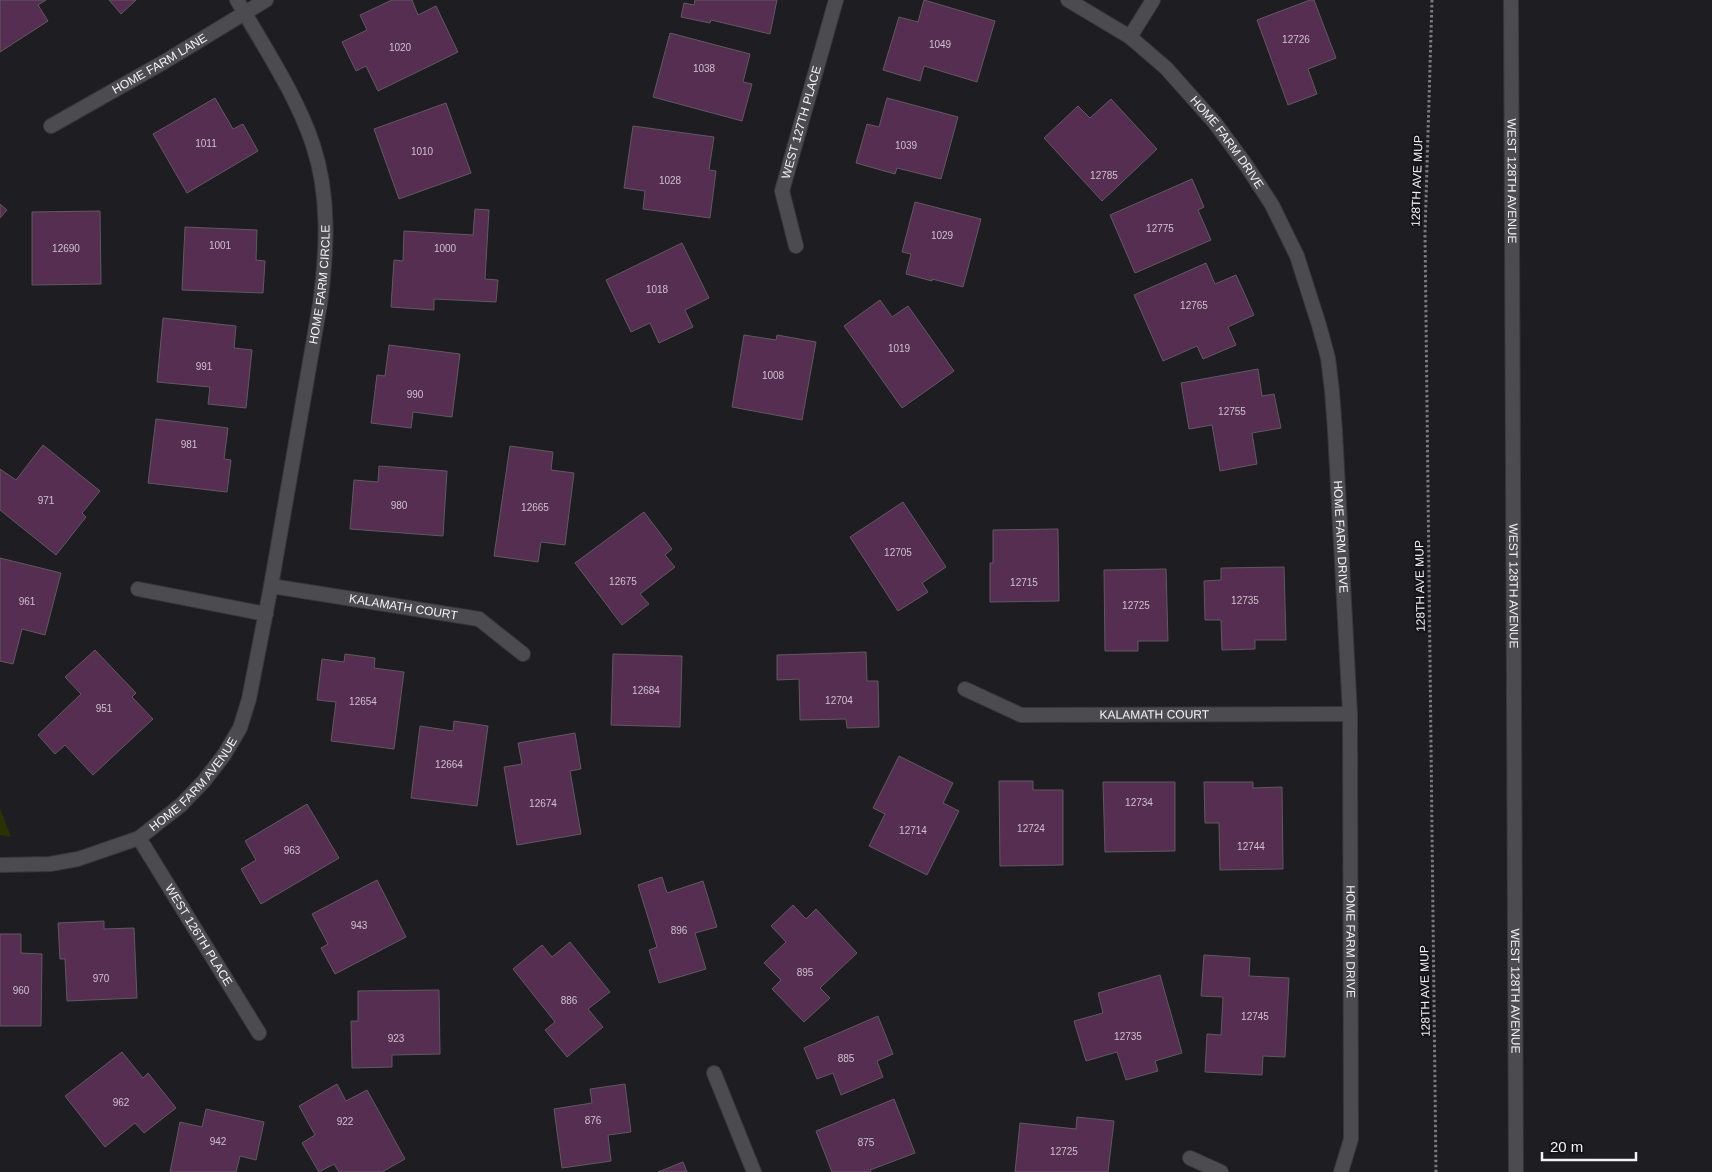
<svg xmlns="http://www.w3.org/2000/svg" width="1712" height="1172" viewBox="0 0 1712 1172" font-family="Helvetica,sans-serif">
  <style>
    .green { fill: #2b3202 }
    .building { fill: #562e51; stroke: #5f5a5e }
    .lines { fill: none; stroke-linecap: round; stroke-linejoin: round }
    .minor-casing { stroke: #37373a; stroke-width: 16 }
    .secondary-casing { stroke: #37373a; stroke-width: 16 }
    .path { stroke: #7a797e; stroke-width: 3; stroke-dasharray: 2.5 2.5; stroke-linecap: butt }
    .minor { stroke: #4c4b50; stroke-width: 14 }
    .secondary { stroke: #4c4b50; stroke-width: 14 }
    .labels { text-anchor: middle; stroke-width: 4; stroke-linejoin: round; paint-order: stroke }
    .number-label { font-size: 10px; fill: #ccc1cc }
    .street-label { font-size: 12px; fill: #f3f2f5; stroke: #151418 }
  </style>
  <rect width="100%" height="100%" fill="#1e1d22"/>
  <polygon class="green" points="0,808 11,837 0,835"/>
  <g class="building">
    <polygon points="0,0 46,0 38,5 48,21 0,52"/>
    <polygon points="109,0 136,0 121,14"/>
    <polygon points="392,0 412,0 418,15 436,6 458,52 378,91 366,66 356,71 342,42 367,30 360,15"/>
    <polygon points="695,0 777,0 770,34 711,20 710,23 681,17 684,3 694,5"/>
    <polygon points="924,0 995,21 977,82 924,66 920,81 883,70 899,17 918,22"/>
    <polygon points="1310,0 1314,0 1336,58 1308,69 1317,94 1288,105 1257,20"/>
    <polygon points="670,33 750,54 743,82 752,84 742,121 653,97"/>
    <polygon points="215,98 233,129 243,124 258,151 187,193 153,134"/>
    <polygon points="887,98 958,117 941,179 897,168 895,174 856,163 867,124 879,127"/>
    <polygon points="1111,99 1157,149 1102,201 1044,138 1078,106 1090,118"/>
    <polygon points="446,103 471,173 399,199 374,129"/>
    <polygon points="633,126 714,137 709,170 716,171 710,218 643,209 645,191 624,188"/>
    <polygon points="1192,179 1204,207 1198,210 1211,240 1135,273 1110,215"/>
    <polygon points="915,202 981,219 963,287 932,279 932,281 906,274 911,254 902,252"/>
    <polygon points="0,204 7,210 0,218"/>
    <polygon points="475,209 489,210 485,279 498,280 496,302 434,299 434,310 391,307 394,260 403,261 404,231 473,235"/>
    <polygon points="100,211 101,284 32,285 32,212"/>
    <polygon points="185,227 257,230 256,260 265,261 263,293 182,290"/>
    <polygon points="682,243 709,298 685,310 693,327 659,343 650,323 631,332 606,280"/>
    <polygon points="1206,263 1215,284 1236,275 1254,315 1228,327 1236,345 1203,359 1197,346 1163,361 1134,295"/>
    <polygon points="880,300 892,317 908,306 954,371 902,408 844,326"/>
    <polygon points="163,318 236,326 234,348 252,350 246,408 208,404 210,387 157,382"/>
    <polygon points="744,335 776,340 777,335 816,342 802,420 732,407"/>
    <polygon points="389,345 460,354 452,417 413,412 411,428 371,423 377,375 385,376"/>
    <polygon points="1258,369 1262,396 1274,394 1281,428 1252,433 1257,464 1220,471 1212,425 1189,429 1181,383"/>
    <polygon points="156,419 228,428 224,459 231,460 227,492 148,483"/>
    <polygon points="43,445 100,491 82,513 86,517 56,555 0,510 0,469 16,480"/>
    <polygon points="510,446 553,452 551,470 574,473 565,545 541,542 538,562 494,556"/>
    <polygon points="379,466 447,471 443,536 350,529 354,480 378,482"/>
    <polygon points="903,502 946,567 922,583 928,592 898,611 850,537"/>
    <polygon points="644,512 672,549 665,555 675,567 640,594 649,604 622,625 575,563"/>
    <polygon points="1058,529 1059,601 990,602 990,563 993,563 993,530"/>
    <polygon points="0,558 61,573 45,635 22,629 13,664 0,661"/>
    <polygon points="1284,567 1286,640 1255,640 1255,649 1222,650 1221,620 1205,620 1204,581 1221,580 1221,568"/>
    <polygon points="1166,569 1168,641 1138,641 1138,651 1105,651 1104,570"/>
    <polygon points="95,650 136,693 132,697 153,719 93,775 65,745 55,754 38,735 81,694 65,677"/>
    <polygon points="866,652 867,681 878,681 879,727 847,728 846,719 800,720 799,679 777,680 777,655"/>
    <polygon points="345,654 375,658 374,668 404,672 394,749 331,741 336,702 317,700 322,659 344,662"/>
    <polygon points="613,654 682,656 680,727 611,725"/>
    <polygon points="454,721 488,726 477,806 411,798 420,726 453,731"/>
    <polygon points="575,733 581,769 570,771 581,834 517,845 504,767 522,764 518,743"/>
    <polygon points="899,756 953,783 943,803 959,811 927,875 869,846 885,814 873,808"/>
    <polygon points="999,781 1033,781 1033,790 1063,790 1063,865 1000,866"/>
    <polygon points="1103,782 1175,782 1175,851 1105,852"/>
    <polygon points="1204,782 1253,782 1253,788 1282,787 1283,869 1220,870 1219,823 1205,823"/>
    <polygon points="307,804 339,858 261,904 241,869 256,860 245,841"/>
    <polygon points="662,877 667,893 703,881 717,927 695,933 706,969 659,983 649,950 657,947 638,885"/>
    <polygon points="377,880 406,937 335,974 321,948 328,944 312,914"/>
    <polygon points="793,905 806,919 816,909 857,953 820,988 830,998 804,1022 772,989 781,980 764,963 786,942 771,926"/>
    <polygon points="104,921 104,929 134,928 137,998 67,1001 65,959 60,959 58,923"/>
    <polygon points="0,934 21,934 21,953 42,954 41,1026 0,1026"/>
    <polygon points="570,942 610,992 588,1009 603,1027 567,1057 545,1030 555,1022 513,969 542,945 552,957"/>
    <polygon points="1204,955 1250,958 1249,976 1289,978 1285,1057 1263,1056 1262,1075 1205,1072 1207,1034 1221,1035 1223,997 1201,996"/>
    <polygon points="1160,975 1182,1053 1155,1061 1158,1071 1126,1080 1117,1052 1086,1061 1074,1021 1103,1013 1098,993"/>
    <polygon points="439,990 440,1054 392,1055 392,1067 352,1068 351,1021 358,1021 358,991"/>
    <polygon points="878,1016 893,1054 877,1061 883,1077 841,1095 833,1073 817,1079 804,1048"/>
    <polygon points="122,1052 143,1078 148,1073 176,1108 144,1133 135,1123 105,1147 65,1096"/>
    <polygon points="337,1084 346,1101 367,1090 405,1159 382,1172 339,1172 334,1164 319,1172 302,1143 315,1135 299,1106"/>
    <polygon points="625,1084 631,1132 608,1135 611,1161 562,1168 554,1109 592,1103 590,1089"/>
    <polygon points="894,1099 915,1153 870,1170 871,1172 832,1172 816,1131"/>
    <polygon points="206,1109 264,1122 256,1160 240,1156 236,1172 170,1172 180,1122 202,1127"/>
    <polygon points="1077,1117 1114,1121 1108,1172 1015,1172 1020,1123 1076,1129"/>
    <polygon points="683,1162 687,1172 658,1172"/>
  </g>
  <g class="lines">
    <g class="minor-casing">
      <g id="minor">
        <path id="s1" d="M 1068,0 L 1130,37 L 1166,68 L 1215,123 L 1246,165 L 1272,205 L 1297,256 L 1319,325 L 1328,358 L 1332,391 L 1335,431 L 1350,714 L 1351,1139 L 1341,1172"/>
        <polyline points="1130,37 1153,0"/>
        <path id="s2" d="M 51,126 L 164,62 L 266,0"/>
        <path id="s3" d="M 796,246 L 782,191 L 836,0"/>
        <path id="s4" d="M 271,586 L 479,619 L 523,654"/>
        <polyline points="138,589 266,614"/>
        <path id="s5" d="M 965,689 L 1021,715 L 1350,714"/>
        <path id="s6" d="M 139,838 L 259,1033"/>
        <path id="s7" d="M 0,865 L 50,864 L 78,859 L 139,838 L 181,805 L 204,781 L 224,755 L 240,728 L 249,699 L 271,586 L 320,304 C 327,251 330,196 313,145 C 297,96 263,45 237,0"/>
        <polyline points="714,1073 754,1172"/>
        <polyline points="1190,1158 1221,1172"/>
      </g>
    </g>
    <g class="secondary-casing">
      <g id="secondary">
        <path id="s8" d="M 1511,0 L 1516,1172"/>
      </g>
    </g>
    <polyline class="path" points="1432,0 1425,233 1436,1172"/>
    <use href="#minor" class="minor"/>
    <use href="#secondary" class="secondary"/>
  </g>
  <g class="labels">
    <g class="number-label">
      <text x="1296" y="43">12726</text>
      <text x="940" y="48">1049</text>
      <text x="400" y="51">1020</text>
      <text x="704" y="72">1038</text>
      <text x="206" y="147">1011</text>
      <text x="906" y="149">1039</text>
      <text x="422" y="155">1010</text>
      <text x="1104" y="179">12785</text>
      <text x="670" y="184">1028</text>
      <text x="1160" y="232">12775</text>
      <text x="942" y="239">1029</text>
      <text x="220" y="249">1001</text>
      <text x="66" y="252">12690</text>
      <text x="445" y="252">1000</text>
      <text x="657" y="293">1018</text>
      <text x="1194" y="309">12765</text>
      <text x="899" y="352">1019</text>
      <text x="204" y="370">991</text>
      <text x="773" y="379">1008</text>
      <text x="415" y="398">990</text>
      <text x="1232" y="415">12755</text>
      <text x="189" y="448">981</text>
      <text x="46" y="504">971</text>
      <text x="399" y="509">980</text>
      <text x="535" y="511">12665</text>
      <text x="898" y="556">12705</text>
      <text x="623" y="585">12675</text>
      <text x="1024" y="586">12715</text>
      <text x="1245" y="604">12735</text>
      <text x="27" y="605">961</text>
      <text x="1136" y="609">12725</text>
      <text x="646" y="694">12684</text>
      <text x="839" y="704">12704</text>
      <text x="363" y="705">12654</text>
      <text x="104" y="712">951</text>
      <text x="449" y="768">12664</text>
      <text x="1139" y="806">12734</text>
      <text x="543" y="807">12674</text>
      <text x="1031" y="832">12724</text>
      <text x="913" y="834">12714</text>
      <text x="1251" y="850">12744</text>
      <text x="292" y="854">963</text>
      <text x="359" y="929">943</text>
      <text x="679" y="934">896</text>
      <text x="805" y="976">895</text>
      <text x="101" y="982">970</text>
      <text x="21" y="994">960</text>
      <text x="569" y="1004">886</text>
      <text x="1255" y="1020">12745</text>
      <text x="1128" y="1040">12735</text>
      <text x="396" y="1042">923</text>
      <text x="846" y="1062">885</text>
      <text x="121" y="1106">962</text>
      <text x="593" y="1124">876</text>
      <text x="345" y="1125">922</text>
      <text x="218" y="1145">942</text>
      <text x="866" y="1146">875</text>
      <text x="1064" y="1155">12725</text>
    </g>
    <g class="street-label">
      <text dy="4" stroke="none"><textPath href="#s2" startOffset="125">HOME FARM LANE</textPath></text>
      <text dy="4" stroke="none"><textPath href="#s3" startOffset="128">WEST 127TH PLACE</textPath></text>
      <text dy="4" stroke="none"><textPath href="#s1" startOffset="216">HOME FARM DRIVE</textPath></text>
      <text transform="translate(1417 181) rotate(-88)" y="4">128TH AVE MUP</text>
      <text dy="4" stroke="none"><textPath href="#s8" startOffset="181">WEST 128TH AVENUE</textPath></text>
      <text dy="4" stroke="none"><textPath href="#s7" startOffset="745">HOME FARM CIRCLE</textPath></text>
      <text dy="4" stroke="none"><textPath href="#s1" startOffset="636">HOME FARM DRIVE</textPath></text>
      <text transform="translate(1420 586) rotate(-91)" y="4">128TH AVE MUP</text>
      <text dy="4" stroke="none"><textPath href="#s8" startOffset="586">WEST 128TH AVENUE</textPath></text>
      <text dy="4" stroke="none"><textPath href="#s4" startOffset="134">KALAMATH COURT</textPath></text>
      <text dy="4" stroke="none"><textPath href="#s5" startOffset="195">KALAMATH COURT</textPath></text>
      <text dy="4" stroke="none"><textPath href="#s7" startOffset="220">HOME FARM AVENUE</textPath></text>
      <text dy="4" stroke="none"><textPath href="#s6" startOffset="114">WEST 126TH PLACE</textPath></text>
      <text dy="4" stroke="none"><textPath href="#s1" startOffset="1041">HOME FARM DRIVE</textPath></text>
      <text transform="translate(1425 991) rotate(-91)" y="4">128TH AVE MUP</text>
      <text dy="4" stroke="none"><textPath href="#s8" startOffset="991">WEST 128TH AVENUE</textPath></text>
    </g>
  </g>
  <path d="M1542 1152v8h94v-8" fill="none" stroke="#f3f2f5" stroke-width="2.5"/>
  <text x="1550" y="1152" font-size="15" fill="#f3f2f5" stroke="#151418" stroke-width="4" paint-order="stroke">20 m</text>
</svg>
